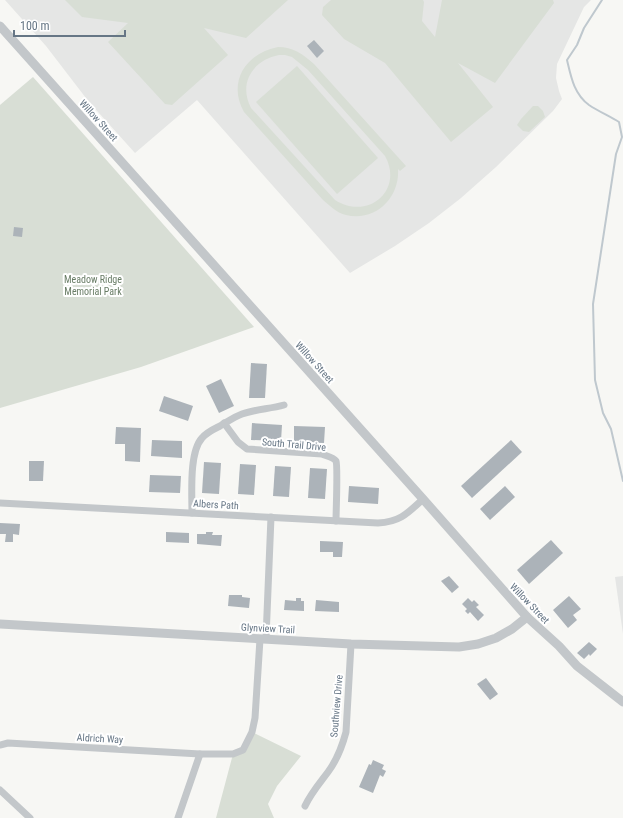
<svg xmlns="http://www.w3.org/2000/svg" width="623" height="818" viewBox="0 0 623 818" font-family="'Roboto Condensed',sans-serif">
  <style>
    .built { fill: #e5e6e5 }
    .green { fill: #d8ded5; fill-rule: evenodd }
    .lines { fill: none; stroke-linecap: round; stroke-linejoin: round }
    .stream { stroke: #bfc8ce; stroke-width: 2 }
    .building { fill: #acb3b9 }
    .minor { stroke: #c3c7ca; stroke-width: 7 }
    .tertiary { stroke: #c3c7ca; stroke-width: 9 }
    .labels { text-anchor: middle; stroke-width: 4; stroke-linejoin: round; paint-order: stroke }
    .street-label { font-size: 10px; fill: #667685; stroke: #fff }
    .park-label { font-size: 10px; fill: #687c65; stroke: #fff }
  </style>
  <rect width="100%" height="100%" fill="#f7f7f4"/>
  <g class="built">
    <polygon points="5,0 591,0 584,7 557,64 556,78 559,91 562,99 553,111 496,167 461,198 429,223 395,246 350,273 197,100 135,153 89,102 46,46"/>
    <polygon points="623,576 623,634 615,577"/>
  </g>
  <g class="green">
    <polygon points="65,0 288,0 246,38 204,28 228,55 172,105 165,104 108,42 128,23 82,17"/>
    <polygon points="331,0 423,0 424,2 422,21 435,37 442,0 553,0 554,3 495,83 458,63 493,107 451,142 385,63 344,39 322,15 323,7"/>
    <path d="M 278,47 C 293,47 303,54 314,64 L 406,166 L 400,171 L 398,169 C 400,198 375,222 346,215 C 337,213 330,206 323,200 L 244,112 C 227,82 246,53 278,47 ZM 279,55 L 285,55 L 292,57 L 308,70 L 385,156 C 404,190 368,221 335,200 L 251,108 C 238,83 253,60 279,55 Z"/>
    <polygon points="297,66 378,158 337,194 256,102"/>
    <polygon points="33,77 254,327 141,367 0,408 0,105"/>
    <polygon points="533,106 538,106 543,111 545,117 529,132 523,131 517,125 521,119"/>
    <polygon points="252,732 301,756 277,786 268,804 274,818 216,818 233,754 238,753"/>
  </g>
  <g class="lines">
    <path class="stream" d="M 602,0 L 584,28 L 577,45 L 567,60 C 571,77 574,94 589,105 C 598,111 609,116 619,122 L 622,137 L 616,154 L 612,180 L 593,304 L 595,380 L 603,413 L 611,429 L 623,481"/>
  </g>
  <g class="building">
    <polygon points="314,40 324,51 317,58 307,46"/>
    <polygon points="14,227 23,228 22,237 13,236"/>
    <polygon points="251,363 267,364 265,398 249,398"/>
    <polygon points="221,379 234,406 219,413 206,386"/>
    <polygon points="164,396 193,406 188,421 159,411"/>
    <polygon points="252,423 282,425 281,441 251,440"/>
    <polygon points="294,426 325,427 324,443 294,442"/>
    <polygon points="116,427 141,428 140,462 125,461 125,444 115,444"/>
    <polygon points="152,440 182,441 182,458 151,456"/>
    <polygon points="511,440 522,452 472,498 461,486"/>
    <polygon points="29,461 44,461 43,481 29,481"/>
    <polygon points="204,462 221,463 219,494 202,493"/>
    <polygon points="240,464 256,465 254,495 238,494"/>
    <polygon points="275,466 291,467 289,497 273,496"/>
    <polygon points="310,468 327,469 325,499 308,498"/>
    <polygon points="150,475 181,476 180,493 149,492"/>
    <polygon points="349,486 379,488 378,504 348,502"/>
    <polygon points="505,486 515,497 490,520 480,509"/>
    <polygon points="0,523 20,524 19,535 13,534 13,542 5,542 6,534 0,534"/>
    <polygon points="166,532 189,533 189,543 166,542"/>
    <polygon points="206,532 213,532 212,535 222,535 221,546 197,544 197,534 206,534"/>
    <polygon points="551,540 563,553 529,584 517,570"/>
    <polygon points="320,541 343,542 342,557 333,557 333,552 320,552"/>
    <polygon points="449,576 459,587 452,593 441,581"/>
    <polygon points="229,595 242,595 242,597 250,598 249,608 228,606"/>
    <polygon points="569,596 581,609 573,615 577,620 568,628 553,610"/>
    <polygon points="296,598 301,598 301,601 304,601 304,611 284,610 285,600 296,601"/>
    <polygon points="468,598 472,602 474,600 479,605 476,607 484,615 478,621 470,612 468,614 465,611 467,609 462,604"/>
    <polygon points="316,600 339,602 339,612 315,611"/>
    <polygon points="589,642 597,649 590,656 589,654 584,659 577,653"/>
    <polygon points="486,678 498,694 490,700 477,684"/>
    <polygon points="373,760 384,765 382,769 386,771 383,777 380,775 373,793 359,787 369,764 371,765"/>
  </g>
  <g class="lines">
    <g class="minor">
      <path d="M 224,423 L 238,442 L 247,449 L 322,454 C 326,456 333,457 336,461 C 338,466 336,512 336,521"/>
      <path d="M 0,503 L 378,523 C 400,522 408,513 423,499"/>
      <path d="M 192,513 C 192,494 189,452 202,438 C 207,432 214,429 220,426 C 227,422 234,417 242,414 C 256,409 270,409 284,405"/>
      <polyline points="266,638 271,517"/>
      <polyline points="0,745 8,743 200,754 233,754 243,750 252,732 255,718 260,639"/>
      <polyline points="0,790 30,818"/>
      <path d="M 305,806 C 311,793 319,784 328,772 C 337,760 342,747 346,732 L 351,644"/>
      <polyline points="178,818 200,754"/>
    </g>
    <g class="tertiary">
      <polyline points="0,26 423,499 527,617 559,646 577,666 623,702"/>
      <polyline points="0,624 351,644 459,647 478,644 496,638 512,629 527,617"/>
    </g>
  </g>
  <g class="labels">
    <g class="street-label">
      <text transform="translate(99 120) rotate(48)" y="4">Willow Street</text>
      <text transform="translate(315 362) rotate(48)" y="4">Willow Street</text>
      <text transform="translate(294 444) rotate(5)" y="4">South Trail Drive</text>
      <text transform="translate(216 504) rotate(3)" y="4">Albers Path</text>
      <text transform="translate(530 603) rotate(46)" y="4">Willow Street</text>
      <text transform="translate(268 628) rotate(3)" y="4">Glynview Trail</text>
      <text transform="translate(336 706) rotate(-85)" y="4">Southview Drive</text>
      <text transform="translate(100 738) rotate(3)" y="4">Aldrich Way</text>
    </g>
    <g class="park-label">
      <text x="93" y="283">Meadow Ridge<tspan x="93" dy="12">Memorial Park</tspan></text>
    </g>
  </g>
  <path d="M14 30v6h111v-6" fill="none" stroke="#667685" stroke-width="2"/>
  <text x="20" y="30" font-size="12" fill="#667685" stroke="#ffffff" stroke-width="3" paint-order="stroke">100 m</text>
</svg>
